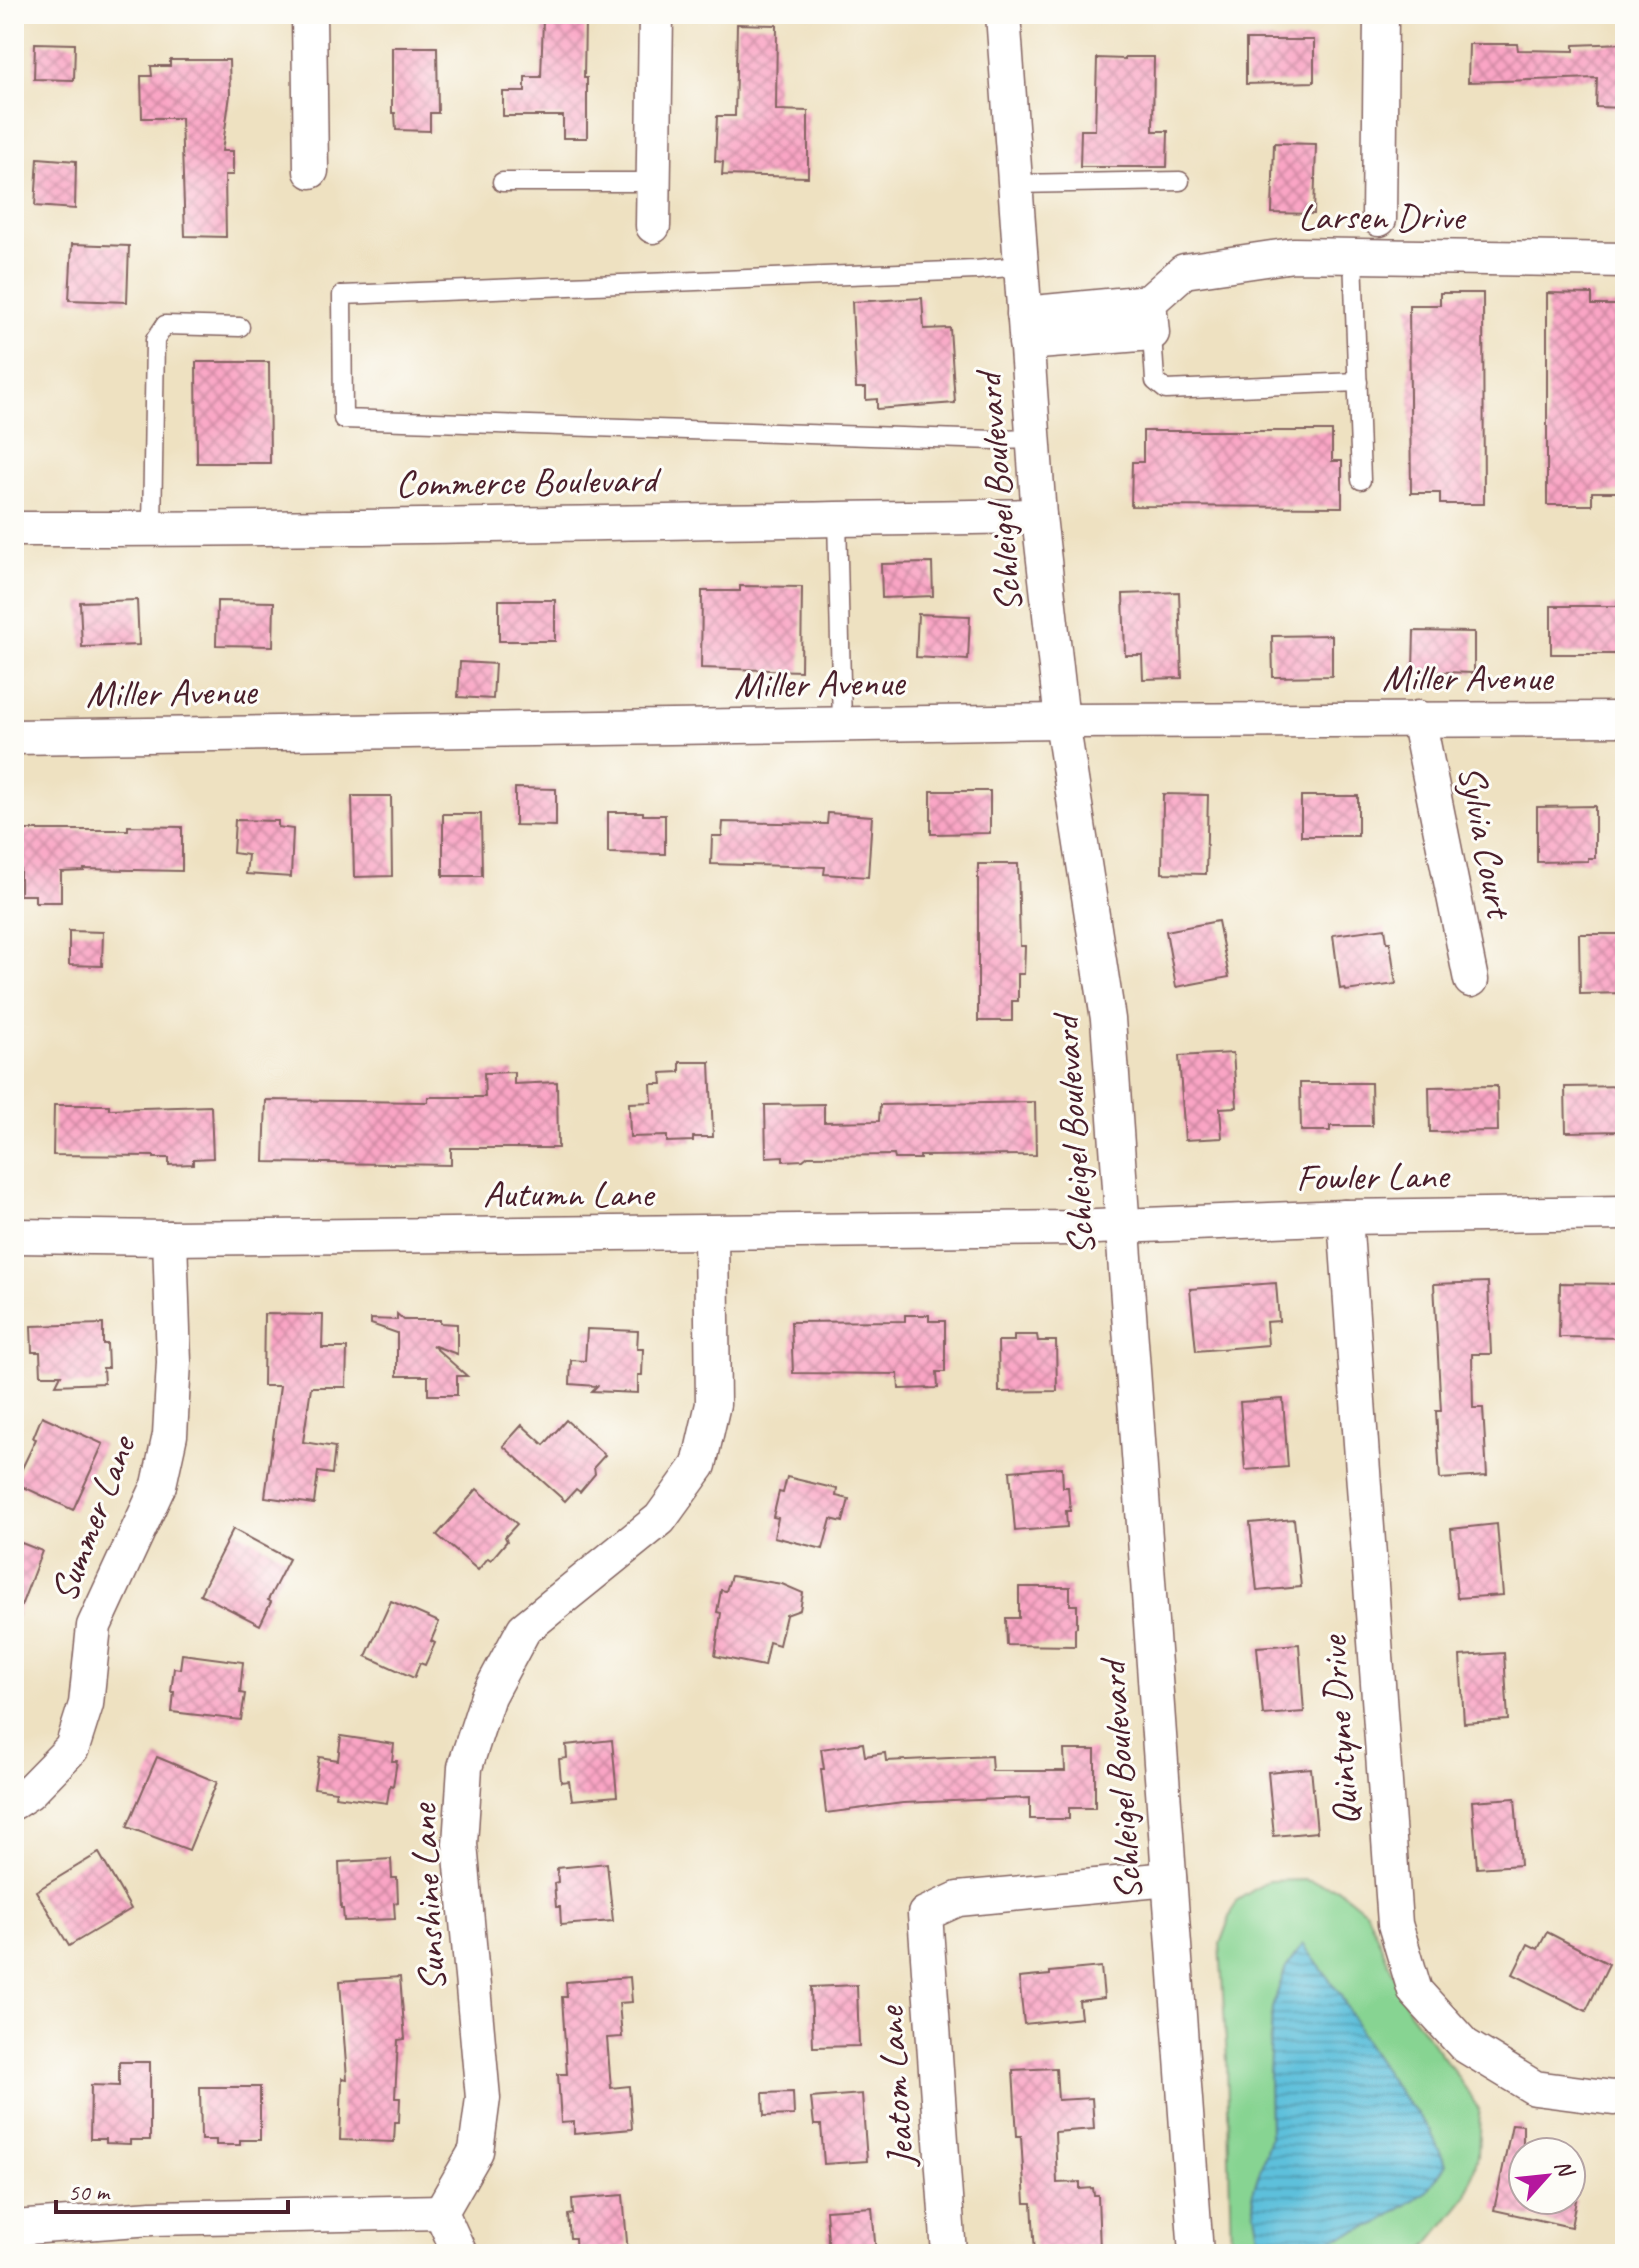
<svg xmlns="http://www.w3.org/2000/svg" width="1639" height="2268" viewBox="0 0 1639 2268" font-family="Caveat,sans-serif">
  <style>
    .grass { fill: #87d492; stroke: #687a5e; stroke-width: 2 }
    .water { fill: url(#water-rules); stroke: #547083; stroke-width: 2 }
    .building { fill: url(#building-cross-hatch) }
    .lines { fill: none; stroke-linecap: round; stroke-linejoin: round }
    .service-casing { stroke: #836360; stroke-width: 21 }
    .minor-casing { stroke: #836360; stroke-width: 37 }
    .service { stroke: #fff; stroke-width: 18 }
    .minor { stroke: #fff; stroke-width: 34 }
    .labels { text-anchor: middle; stroke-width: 6; stroke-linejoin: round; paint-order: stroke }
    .street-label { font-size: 38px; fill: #4a1f2b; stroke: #fdfcf7 }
  </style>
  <defs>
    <pattern id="water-rules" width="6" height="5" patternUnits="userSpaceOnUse" patternTransform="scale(2)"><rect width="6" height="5" fill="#5dc0db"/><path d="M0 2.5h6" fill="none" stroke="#4f9bb2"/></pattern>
    <pattern id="building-cross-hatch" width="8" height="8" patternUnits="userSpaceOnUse" patternTransform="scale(2)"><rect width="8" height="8" fill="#faa5c5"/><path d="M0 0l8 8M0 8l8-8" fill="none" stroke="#cc86a0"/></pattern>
  </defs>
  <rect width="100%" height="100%" fill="#fdfcf7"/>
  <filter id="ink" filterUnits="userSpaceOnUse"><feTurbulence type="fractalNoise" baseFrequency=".0125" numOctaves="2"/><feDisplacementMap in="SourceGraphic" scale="16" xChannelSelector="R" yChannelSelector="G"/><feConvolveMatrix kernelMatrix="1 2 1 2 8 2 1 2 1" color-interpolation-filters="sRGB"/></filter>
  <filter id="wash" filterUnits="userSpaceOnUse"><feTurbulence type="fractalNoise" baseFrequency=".006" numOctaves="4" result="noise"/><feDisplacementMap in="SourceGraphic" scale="32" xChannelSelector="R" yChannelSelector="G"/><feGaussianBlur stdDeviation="1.8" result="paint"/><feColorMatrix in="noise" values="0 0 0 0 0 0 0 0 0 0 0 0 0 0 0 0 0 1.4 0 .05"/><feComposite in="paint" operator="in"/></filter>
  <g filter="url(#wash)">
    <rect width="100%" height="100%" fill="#eee1c1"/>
    <polygon class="grass" points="1305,1880 1337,1888 1367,1912 1409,2011 1453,2070 1480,2111 1478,2155 1467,2196 1427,2246 1415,2254 1231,2254 1227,2060 1220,1944 1236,1901 1268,1881"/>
    <polygon class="water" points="1303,1944 1340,1994 1366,2044 1395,2087 1430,2130 1446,2165 1427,2191 1377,2224 1330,2240 1290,2239 1261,2248 1252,2195 1270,2138 1269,2075 1272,2008 1285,1970"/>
    <g id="blocks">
      <g class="building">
        <polygon points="543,19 585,20 584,78 587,78 587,138 563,138 563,116 503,116 503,92 525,92 525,77 541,77"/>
        <polygon points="737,24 777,25 776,110 808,111 808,177 722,175 723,162 715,161 717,116 735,116"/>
        <polygon points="1246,40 1314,40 1314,82 1246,84"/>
        <polygon points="35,43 75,44 74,80 34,79"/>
        <polygon points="1625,43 1625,108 1596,107 1597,78 1468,82 1469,44 1517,44 1518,50 1574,51 1574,45"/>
        <polygon points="392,47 437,47 438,113 430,113 430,131 396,130 395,113 392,113"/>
        <polygon points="1125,57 1154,57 1153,131 1168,131 1167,167 1080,167 1081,130 1095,130 1097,58 1125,59"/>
        <polygon points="170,60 229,60 230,95 222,151 233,151 233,175 225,175 226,237 185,236 181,118 142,118 141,76 152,76 151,66 170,66"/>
        <polygon points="1274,143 1316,144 1314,214 1272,213"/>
        <polygon points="38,158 76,161 75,209 35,206"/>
        <polygon points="72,244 129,246 127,302 69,300"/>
        <polygon points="1440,293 1483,293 1484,504 1440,504 1440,493 1411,493 1409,305 1440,305"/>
        <polygon points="1547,293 1592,294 1592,305 1622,305 1622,492 1592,492 1592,505 1547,505"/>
        <polygon points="922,298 924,329 950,328 955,403 877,409 877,399 866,400 866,388 856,388 852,302"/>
        <polygon points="196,362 269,362 270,463 197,463"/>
        <polygon points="1143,431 1332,431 1332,461 1342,461 1342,507 1131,506 1132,462 1143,462"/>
        <polygon points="932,563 933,596 882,598 881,564"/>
        <polygon points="740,586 802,587 801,671 701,668 702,591 740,591"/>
        <polygon points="1179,592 1182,678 1143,679 1142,655 1125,655 1123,594"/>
        <polygon points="137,600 139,645 82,647 80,602"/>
        <rect x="499" y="600" width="56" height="41"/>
        <polygon points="217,601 274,602 273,646 216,645"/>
        <rect x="1551" y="606" width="70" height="48"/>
        <polygon points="918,614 970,616 968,660 916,657"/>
        <polygon points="1414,631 1474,632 1474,673 1413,671"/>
        <polygon points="1332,635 1332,676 1273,677 1272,636"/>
        <polygon points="460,662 495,664 493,699 458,697"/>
        <polygon points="515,788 556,789 556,826 515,825"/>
        <polygon points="931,791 990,791 990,833 931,834"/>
        <polygon points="1163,794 1208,795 1206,874 1162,873"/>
        <polygon points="352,796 391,796 392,876 354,877"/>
        <rect x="1301" y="796" width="57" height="40"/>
        <polygon points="1595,806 1595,858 1588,858 1588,861 1537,862 1537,807"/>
        <polygon points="608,812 643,812 643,815 665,815 665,854 608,853"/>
        <polygon points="828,813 872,816 868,877 824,874 825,867 711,864 712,836 722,836 723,822 827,824"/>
        <polygon points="443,814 481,814 482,876 443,876"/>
        <polygon points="235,820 278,821 278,827 293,829 291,877 246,874 248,855 233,853"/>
        <polygon points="128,826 182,827 182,871 84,869 84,871 61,872 61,902 35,902 35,895 20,895 20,830 128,830"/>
        <polygon points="978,864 1018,864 1020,946 1025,946 1024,974 1018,974 1018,1001 1012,1001 1012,1021 978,1021"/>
        <polygon points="1218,921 1229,977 1176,987 1166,931"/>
        <polygon points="1385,928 1387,942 1390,942 1396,984 1346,991 1345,988 1340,989 1333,935"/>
        <polygon points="69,931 103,932 102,966 69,965"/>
        <polygon points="1579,934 1625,934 1625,993 1580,994"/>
        <polygon points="1233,1053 1237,1107 1220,1108 1222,1138 1185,1140 1179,1056"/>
        <polygon points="680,1062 710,1062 713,1137 693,1137 693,1141 667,1142 667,1136 630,1137 629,1103 652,1102 651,1084 662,1084 661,1073 680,1072"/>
        <polygon points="514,1072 514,1084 557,1082 558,1148 451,1148 451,1165 264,1162 266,1100 428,1102 428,1097 485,1097 484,1073"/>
        <polygon points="1300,1083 1371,1083 1372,1126 1330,1126 1330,1131 1301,1131"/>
        <polygon points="1497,1086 1498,1131 1430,1132 1429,1087"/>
        <polygon points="1625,1086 1625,1131 1566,1132 1565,1087"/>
        <polygon points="1035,1102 1036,1155 920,1156 920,1159 895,1159 894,1155 808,1156 803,1160 783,1161 783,1156 766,1157 765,1105 824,1104 824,1122 879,1121 880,1105"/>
        <polygon points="54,1105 109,1105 109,1109 211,1106 213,1158 193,1159 193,1164 169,1165 169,1158 154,1158 154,1156 53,1155"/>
        <polygon points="1488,1282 1491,1354 1472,1354 1473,1408 1483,1408 1487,1476 1440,1479 1436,1411 1441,1411 1434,1284"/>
        <polygon points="1276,1283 1279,1321 1266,1322 1268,1345 1196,1351 1190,1289"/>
        <polygon points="1560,1283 1625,1284 1625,1338 1559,1337"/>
        <polygon points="264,1314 323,1315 322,1348 347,1348 346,1387 311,1387 303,1442 335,1447 332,1474 318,1472 314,1504 265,1497 280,1386 263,1386"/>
        <polygon points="397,1314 404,1320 440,1320 440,1323 457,1324 457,1354 432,1345 467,1376 457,1376 457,1395 428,1395 428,1376 397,1376 397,1333 371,1324 371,1319 397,1320"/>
        <polygon points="905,1315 929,1315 929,1321 945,1321 945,1372 937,1372 938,1388 899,1389 898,1374 793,1373 791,1322 905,1321"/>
        <polygon points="103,1324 103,1344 107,1344 108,1368 103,1368 104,1383 56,1385 61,1375 41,1375 40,1352 32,1352 31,1326"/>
        <polygon points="587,1329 638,1331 637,1349 643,1349 642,1375 638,1375 638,1393 592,1391 597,1386 570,1384 571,1360 585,1361"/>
        <polygon points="1014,1335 1037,1335 1038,1341 1056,1341 1057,1391 999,1392 998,1341 1014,1341"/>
        <polygon points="1283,1399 1288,1467 1245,1470 1240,1402"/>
        <polygon points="42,1416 103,1444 73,1510 15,1483 36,1439 33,1438"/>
        <polygon points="566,1420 605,1455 594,1467 595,1474 580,1492 576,1489 565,1501 503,1446 522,1425 544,1445"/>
        <polygon points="1062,1467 1063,1487 1068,1487 1070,1511 1066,1511 1067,1527 1015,1531 1010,1471"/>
        <polygon points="787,1477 837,1489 836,1496 849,1499 843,1522 831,1519 823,1549 774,1537 778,1518 773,1517 779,1492 783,1493"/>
        <polygon points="477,1489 517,1524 505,1537 507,1541 491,1560 488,1558 478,1570 437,1535"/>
        <polygon points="1294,1519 1301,1587 1257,1591 1250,1523"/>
        <polygon points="1497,1524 1503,1595 1457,1598 1451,1529"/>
        <polygon points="233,1529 289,1559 268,1600 271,1602 260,1625 200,1594"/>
        <polygon points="14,1540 42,1551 16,1619 14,1618"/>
        <polygon points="731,1576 782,1584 803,1593 800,1610 786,1615 779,1645 769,1642 764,1666 715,1656 721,1613 717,1612 721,1590 726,1591"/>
        <polygon points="1019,1587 1070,1587 1070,1605 1077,1605 1077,1627 1075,1628 1075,1646 1007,1645 1006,1618 1019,1618"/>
        <polygon points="391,1601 439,1622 431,1641 435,1643 425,1665 420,1663 414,1678 366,1656"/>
        <polygon points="1299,1644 1304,1712 1263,1715 1257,1647"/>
        <polygon points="1504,1653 1508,1720 1464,1723 1460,1656"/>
        <polygon points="182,1654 243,1662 240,1693 245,1694 241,1720 172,1712 174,1692 171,1692 174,1668 180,1669"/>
        <polygon points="341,1736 394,1744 392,1761 397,1761 393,1786 390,1785 387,1803 335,1796 336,1791 314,1788 319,1757 338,1760"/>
        <polygon points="612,1740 617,1796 572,1800 569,1781 561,1782 559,1759 567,1758 566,1745"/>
        <polygon points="863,1743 865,1756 885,1753 886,1761 991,1756 992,1771 1065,1771 1064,1750 1095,1750 1095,1808 1069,1808 1069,1819 1030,1819 1030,1798 903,1803 826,1813 821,1769 824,1769 821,1749"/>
        <polygon points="157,1757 217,1782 189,1850 127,1827"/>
        <polygon points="1311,1768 1317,1832 1274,1836 1268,1772"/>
        <polygon points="1515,1798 1520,1865 1477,1868 1472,1801"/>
        <polygon points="99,1853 131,1909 69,1946 36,1891"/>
        <polygon points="391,1859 392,1878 397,1878 398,1902 394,1903 395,1919 344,1921 343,1909 341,1909 339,1862"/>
        <polygon points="607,1863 613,1921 561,1925 560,1907 556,1907 554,1883 558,1882 557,1868"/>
        <polygon points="1547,1932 1609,1964 1586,2011 1513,1974 1528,1944 1538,1949"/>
        <polygon points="1101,1967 1104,1998 1079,2001 1081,2018 1024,2024 1019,1978 1050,1975 1050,1972"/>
        <polygon points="400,1977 405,2039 398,2040 395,2098 400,2098 399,2122 395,2122 394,2142 340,2140 342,2078 347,2079 340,1981"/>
        <polygon points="630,1977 632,2002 619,2003 622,2037 607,2038 611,2088 629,2086 632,2129 574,2134 574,2122 561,2123 558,2074 567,2074 562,1997 567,1997 566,1982"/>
        <polygon points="857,1985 859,2046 813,2047 811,1987"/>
        <polygon points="119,2062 150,2062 150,2140 130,2140 130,2144 106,2143 106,2139 90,2139 91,2085 119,2086"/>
        <polygon points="1056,2068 1058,2100 1092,2098 1094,2129 1055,2132 1057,2183 1080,2182 1080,2189 1093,2188 1094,2195 1098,2195 1100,2251 1035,2254 1032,2203 1025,2203 1021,2136 1017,2136 1013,2070"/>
        <polygon points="200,2087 260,2087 260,2140 240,2140 240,2145 216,2145 216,2140 201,2140"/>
        <polygon points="793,2092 794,2115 764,2116 763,2093"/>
        <polygon points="862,2094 867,2161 824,2164 821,2125 814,2125 811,2098"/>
        <polygon points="1512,2124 1523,2125 1523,2200 1576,2200 1571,2227 1494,2210"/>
        <polygon points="623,2195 628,2254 576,2254 575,2238 570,2238 568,2215 573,2214 572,2199"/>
        <polygon points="872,2207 876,2254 829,2254 826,2210"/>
      </g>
    </g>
  </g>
  <g filter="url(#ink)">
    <use href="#blocks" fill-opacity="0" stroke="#836360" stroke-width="2"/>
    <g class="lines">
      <g class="service-casing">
        <g id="service">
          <polyline points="502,182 654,182"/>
          <polyline points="1015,184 1180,181"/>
          <polyline points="1353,256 1361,480"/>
          <polyline points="1020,266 976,270 342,295 343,419 995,440 1034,439"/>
          <polyline points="1152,333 1155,381 1166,390 1358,382"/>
          <polyline points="837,518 842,724"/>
          <polyline points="152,529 155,340 165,325 240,327"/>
        </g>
      </g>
      <g class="minor-casing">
        <g id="minor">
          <polyline points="309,14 311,171"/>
          <polyline points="1003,14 1039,516 1062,721 1108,1019 1196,2254"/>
          <polyline points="1379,219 1381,14"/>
          <polyline points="653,226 656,14"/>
          <polyline points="1024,314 1149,302 1184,271 1293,255 1625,260"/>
          <polyline points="1026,343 1152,333 1149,302"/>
          <path d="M 14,529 C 356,530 698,520 1039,516"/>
          <polyline points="1418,718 1471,980"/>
          <polyline points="14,737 1062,721 1625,719"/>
          <polyline points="1345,1217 1395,1924 1415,1991 1464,2045 1535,2088 1613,2098 1625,2096"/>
          <polyline points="14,1236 170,1238 1071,1228 1345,1217 1625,1213"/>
          <polyline points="14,1802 28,1793 72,1748 86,1704 94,1626 159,1485 170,1435 174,1362 170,1238"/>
          <polyline points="441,2212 476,2151 483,2098 460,1844 465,1767 488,1696 524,1629 660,1519 699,1465 713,1404 711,1234"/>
          <polyline points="441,2212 460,2254"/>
          <polyline points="14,2228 152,2218 441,2212"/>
          <polyline points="949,2254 925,1914 958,1899 1169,1879"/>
        </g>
      </g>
      <use href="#service" class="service"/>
      <use href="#minor" class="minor"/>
    </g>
  </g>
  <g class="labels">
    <g class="street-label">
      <text x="1381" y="229">Larsen Drive</text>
      <text transform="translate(526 481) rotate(-1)" y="13">Commerce Boulevard</text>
      <text transform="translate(998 493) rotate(-95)" y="13">Schleigel Boulevard</text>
      <text x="1467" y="690">Miller Avenue</text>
      <text transform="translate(819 683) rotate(-1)" y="13">Miller Avenue</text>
      <text transform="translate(171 692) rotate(-1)" y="13">Miller Avenue</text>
      <text transform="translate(1486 841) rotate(79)" y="13">Sylvia Court</text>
      <text transform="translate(1073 1136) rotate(-94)" y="13">Schleigel Boulevard</text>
      <text transform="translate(1372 1176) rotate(-1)" y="13">Fowler Lane</text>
      <text x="568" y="1206">Autumn Lane</text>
      <text transform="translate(92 1519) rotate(-69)" y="13">Summer Lane</text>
      <text transform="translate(1339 1731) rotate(-94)" y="13">Quintyne Drive</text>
      <text transform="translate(1120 1781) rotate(-94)" y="13">Schleigel Boulevard</text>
      <text transform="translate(427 1898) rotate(-93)" y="13">Sunshine Lane</text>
      <text transform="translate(895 2087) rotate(-94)" y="13">Jeatom Lane</text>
    </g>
  </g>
  <rect width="1639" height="2268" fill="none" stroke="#fdfcf7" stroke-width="48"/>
  <g transform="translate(1547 2176) rotate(63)"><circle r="38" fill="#fdfcf7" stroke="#b5a4a5" stroke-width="2"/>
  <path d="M0-6L14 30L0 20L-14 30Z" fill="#b5179e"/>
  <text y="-12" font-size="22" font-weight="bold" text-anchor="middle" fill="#4a1f2b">N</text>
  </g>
  <path d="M56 2200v12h232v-12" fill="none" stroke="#4a1f2b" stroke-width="4"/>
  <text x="68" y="2200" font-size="24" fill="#4a1f2b" stroke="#fdfcf7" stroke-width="6" paint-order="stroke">50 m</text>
</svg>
